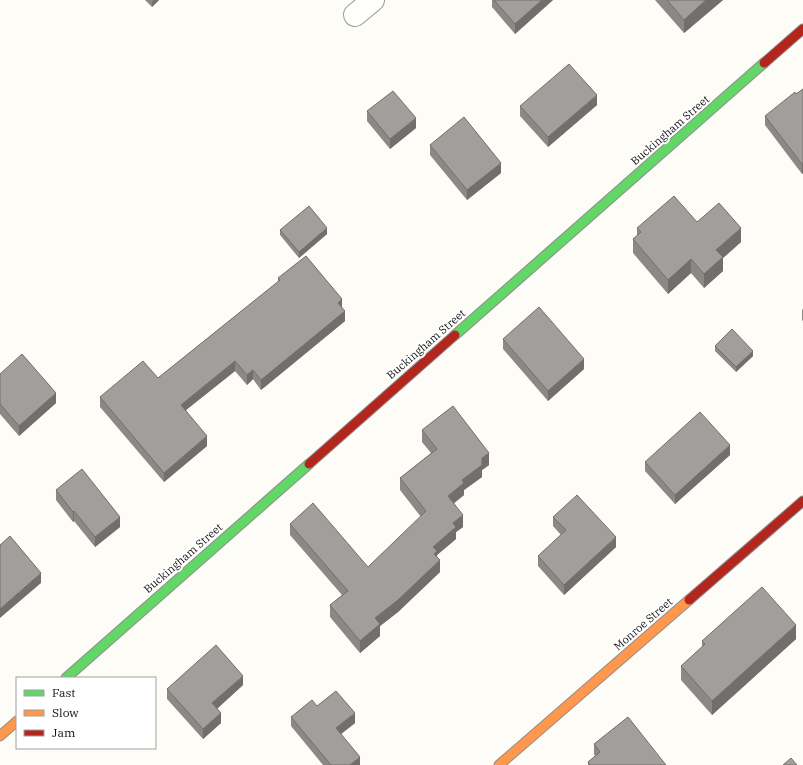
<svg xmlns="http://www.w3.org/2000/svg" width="803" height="765" viewBox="0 0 803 765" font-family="'IBM Plex Serif',serif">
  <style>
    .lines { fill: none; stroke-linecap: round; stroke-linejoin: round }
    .street-casing { stroke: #979795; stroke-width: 24 }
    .fast-casing { stroke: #8e8d8b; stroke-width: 11 }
    .slow-casing { stroke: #8e8d8b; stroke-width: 11 }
    .jam-casing { stroke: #8e8d8b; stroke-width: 11 }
    .street { stroke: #fffffe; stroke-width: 22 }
    .fast { stroke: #63d668; stroke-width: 9 }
    .slow { stroke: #ff974d; stroke-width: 9 }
    .jam { stroke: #b3261e; stroke-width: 9 }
    .wall { fill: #8a8986 }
    .shaded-wall { fill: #716f6d }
    .building { fill: #a19f9c; stroke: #716f6d }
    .labels { text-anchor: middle; stroke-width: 4; stroke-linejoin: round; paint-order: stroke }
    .street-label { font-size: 11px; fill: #111; stroke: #fff }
  </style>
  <rect width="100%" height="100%" fill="#fdfcf7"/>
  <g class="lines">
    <g class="street-casing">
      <polyline id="street" points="355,15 373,0"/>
    </g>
    <g class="fast-casing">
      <g id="fast">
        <polyline points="455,335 764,63"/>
        <polyline points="66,678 309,464"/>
      </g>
    </g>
    <g class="slow-casing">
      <g id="slow">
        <polyline points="0,736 17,721"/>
        <polyline points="499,765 689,600"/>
      </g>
    </g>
    <g class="jam-casing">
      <g id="jam">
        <polyline points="764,63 803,29"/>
        <polyline points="309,464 455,335"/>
        <polyline points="689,600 803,501"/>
      </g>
    </g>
    <use href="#street" class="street"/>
    <use href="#fast" class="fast"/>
    <use href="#slow" class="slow"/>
    <use href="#jam" class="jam"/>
  </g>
  <g class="wall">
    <polygon points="145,0 159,0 152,7"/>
    <polygon points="492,0 553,0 515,34 492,7"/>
    <polygon points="655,0 723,0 684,33"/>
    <polygon points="803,89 803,173 802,174 765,125 765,116"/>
    <polygon points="597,105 548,147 520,116 520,106"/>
    <polygon points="367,111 416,128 390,149 367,121"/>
    <polygon points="430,145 501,173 467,200 430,155"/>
    <polygon points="697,222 741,242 723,258 723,271 704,288 691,273 668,294 633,253 633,239 637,236 637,228"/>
    <polygon points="280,230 327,234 299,258 280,235"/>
    <polygon points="278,278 342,308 345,321 261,390 253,379 247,385 235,371 186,410 207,446 164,482 100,407 100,397 158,378 278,282"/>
    <polygon points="803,309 803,321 802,320 802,310"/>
    <polygon points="503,339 584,369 548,401 503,349"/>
    <polygon points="715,346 753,356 736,372 715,351"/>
    <polygon points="0,374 56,403 19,436 0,414"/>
    <polygon points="422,430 489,465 482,470 482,477 464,490 464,495 454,503 463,527 456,532 456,539 437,555 440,572 398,612 380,626 380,636 360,653 330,617 330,605 342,595 290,535 290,524 368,567 421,517 400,490 400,478 431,453 422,442"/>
    <polygon points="730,455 675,504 645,471 645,462"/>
    <polygon points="56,490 120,527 95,547 74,521 73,522 56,500"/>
    <polygon points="553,517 616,547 564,595 538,566 538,556 561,535 553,526"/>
    <polygon points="796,639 712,715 681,680 681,666 702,647 702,641"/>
    <polygon points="243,685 217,709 221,723 203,739 167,699 167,689"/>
    <polygon points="317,706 355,723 341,734 360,765 323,765 291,726 291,717"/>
    <polygon points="594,744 666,765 588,765 588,762 595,756 594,754"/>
  </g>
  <g class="shaded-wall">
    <polygon points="154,0 159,0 152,7 152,2"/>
    <polygon points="542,0 553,0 515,34 515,24"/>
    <polygon points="706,0 723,0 684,33 684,20"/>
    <polygon points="597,95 597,105 548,147 548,137"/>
    <polygon points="416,118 416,128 390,149 390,139"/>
    <polygon points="501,163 501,173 467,200 467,190"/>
    <polygon points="803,163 803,173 802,174 802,164"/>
    <polygon points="327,228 327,234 299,258 299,252"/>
    <polygon points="741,228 741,242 723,258 723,271 704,288 704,274 716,250"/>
    <polygon points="691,259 691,273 668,294 668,280"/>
    <polygon points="342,299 342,309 338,303"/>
    <polygon points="345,311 345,321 261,390 261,380"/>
    <polygon points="753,351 753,356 736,372 736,367"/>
    <polygon points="584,359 584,369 548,401 548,391"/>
    <polygon points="235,361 235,371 181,414 181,405"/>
    <polygon points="253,370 253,379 247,385 247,375"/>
    <polygon points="56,393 56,403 19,436 19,426"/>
    <polygon points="207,436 207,446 164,482 164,473"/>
    <polygon points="730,445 730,455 675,504 675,495"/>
    <polygon points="489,453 489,465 482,470 482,458"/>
    <polygon points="482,465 482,477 464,490 464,495 448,508 448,496 462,480"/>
    <polygon points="74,511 74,521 73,522 73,512"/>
    <polygon points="463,515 463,527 456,532 456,539 437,555 437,563 434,566 433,547 453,523"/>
    <polygon points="120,517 120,527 95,547 95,537"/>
    <polygon points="616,537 616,547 564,595 564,585"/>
    <polygon points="440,560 440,572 398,612 380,626 380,636 360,653 360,641 375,618"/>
    <polygon points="41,573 41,583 0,618 0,609"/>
    <polygon points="796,625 796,639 712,715 712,701"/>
    <polygon points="243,676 243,685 212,713 212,703"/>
    <polygon points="221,713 221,723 203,739 203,729"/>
    <polygon points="355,713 355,723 336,738 336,728"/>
    <polygon points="360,757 360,765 350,765"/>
  </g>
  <g class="building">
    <polygon points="494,0 542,0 515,24"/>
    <polygon points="667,0 706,0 684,20"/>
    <polygon points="569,64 597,95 548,137 520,106"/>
    <polygon points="803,89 803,163 802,164 765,116 795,92 796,94"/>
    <polygon points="393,91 416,118 390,139 367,111"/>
    <polygon points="464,117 501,163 467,190 430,145"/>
    <polygon points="674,196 697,222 719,203 741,228 716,250 723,257 704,274 691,259 668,280 633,239 641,232 637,228"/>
    <polygon points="309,206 327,228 299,252 280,230"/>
    <polygon points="306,256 342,299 338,303 345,311 261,380 253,370 247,375 235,361 181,405 207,436 164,473 100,397 143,361 158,378 280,280 278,278"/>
    <polygon points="539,307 584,359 548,391 503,339"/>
    <polygon points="732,329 753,351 736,367 715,346"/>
    <polygon points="22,354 56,393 19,426 0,404 0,374"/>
    <polygon points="453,406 489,453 482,458 482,465 462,480 464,483 448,496 463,515 453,523 456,527 433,547 437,551 434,554 440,560 398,600 375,618 380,624 360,641 330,605 348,591 290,524 313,503 368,567 426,511 400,478 437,449 422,430"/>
    <polygon points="700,412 730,445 675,495 645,462"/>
    <polygon points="82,469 120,517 95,537 74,511 73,512 56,490"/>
    <polygon points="577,495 616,537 564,585 538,556 566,530 553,517"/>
    <polygon points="10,536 41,573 0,609 0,545"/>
    <polygon points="762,587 796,625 712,701 681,666 705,644 702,641"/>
    <polygon points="216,645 243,676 212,703 221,713 203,729 167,689"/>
    <polygon points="336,691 355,713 336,728 360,757 350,765 331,765 291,717 312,700 317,706"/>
    <polygon points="628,717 666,765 590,765 588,762 600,752 594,744"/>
    <polygon points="791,758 797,765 783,765"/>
  </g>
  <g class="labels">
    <g class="street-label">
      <text transform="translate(670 130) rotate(-41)" y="4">Buckingham Street</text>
      <text transform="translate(426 344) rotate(-41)" y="4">Buckingham Street</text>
      <text transform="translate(183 558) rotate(-41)" y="4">Buckingham Street</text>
      <text transform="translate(643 624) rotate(-41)" y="4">Monroe Street</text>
    </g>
  </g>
  <rect x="16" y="677" width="140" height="72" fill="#ffffff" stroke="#a0a0a0"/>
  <rect x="24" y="690" width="20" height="6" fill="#63d668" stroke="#a0a0a0"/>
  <text x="52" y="697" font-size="12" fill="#111111">Fast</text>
  <rect x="24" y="710" width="20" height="6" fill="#ff974d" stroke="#a0a0a0"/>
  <text x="52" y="717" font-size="12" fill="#111111">Slow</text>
  <rect x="24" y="730" width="20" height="6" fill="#b3261e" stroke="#a0a0a0"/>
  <text x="52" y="737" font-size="12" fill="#111111">Jam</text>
</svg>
